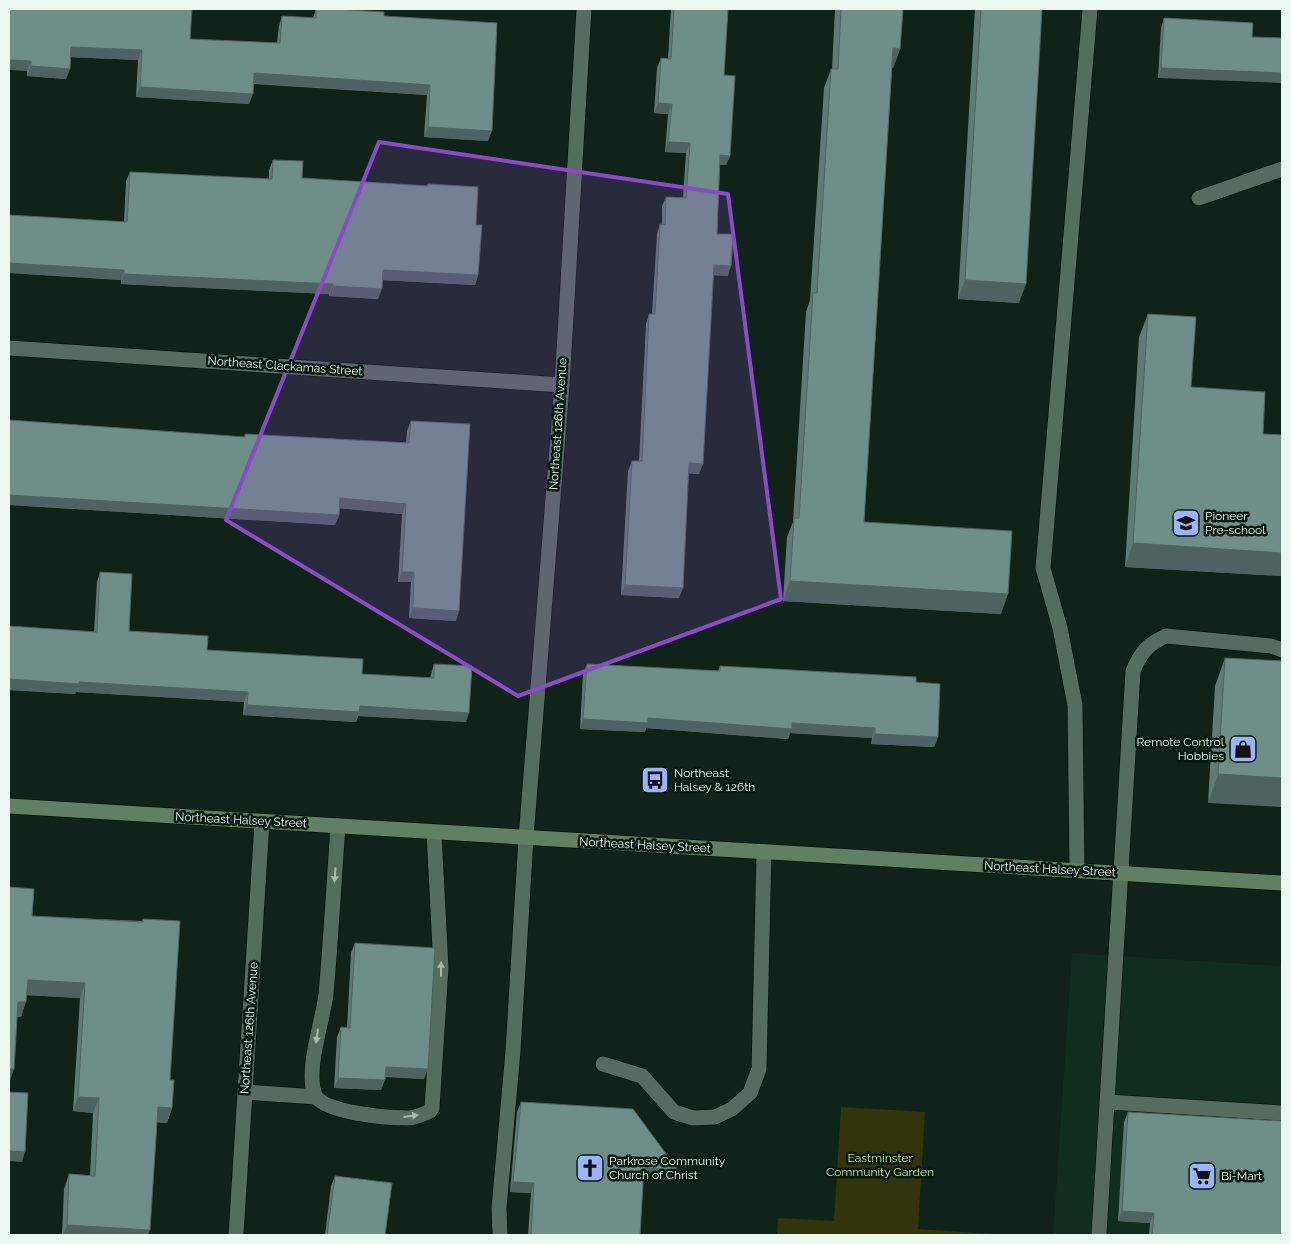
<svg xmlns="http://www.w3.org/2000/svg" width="1291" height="1244" viewBox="0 0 1291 1244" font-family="Raleway,sans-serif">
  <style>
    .built { fill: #102d1e }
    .green { fill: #313509 }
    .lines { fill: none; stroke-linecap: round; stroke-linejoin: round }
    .lane-casing { stroke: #000c04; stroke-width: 16 }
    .street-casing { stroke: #000c04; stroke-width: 16 }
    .secondary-casing { stroke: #000c04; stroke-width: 16 }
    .lane { stroke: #556c5e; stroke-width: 15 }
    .street { stroke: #556c5e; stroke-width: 15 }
    .secondary { stroke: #618061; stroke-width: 15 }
    .wall { fill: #607a75 }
    .shaded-wall { fill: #4e635f }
    .building { fill: #708e88; stroke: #4e635f }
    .oneway { fill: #a8b9ae }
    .marked { fill: #8c4bc6; fill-opacity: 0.2; stroke: #8c4bc6; stroke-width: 4; stroke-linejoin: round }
    .labels { text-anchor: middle; stroke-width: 5; stroke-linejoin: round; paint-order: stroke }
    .street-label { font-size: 12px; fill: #ebf8f0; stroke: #061a0f }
    .poi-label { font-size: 12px; fill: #ebf8f0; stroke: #061a0f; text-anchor: start }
    .park-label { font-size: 12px; fill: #d6e093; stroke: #061a0f }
  </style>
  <rect width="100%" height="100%" fill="#0f2318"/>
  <polygon class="built" points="1072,953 1282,966 1282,1235 1053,1235"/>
  <polygon class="green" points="841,1107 925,1112 918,1229 1009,1235 777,1235 778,1218 834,1221"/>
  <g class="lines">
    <g class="lane-casing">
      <g id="lane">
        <path d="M 338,826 C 334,882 331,938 326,994 C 323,1021 305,1070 315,1095 C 323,1113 389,1118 408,1118 C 415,1118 423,1114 430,1111 L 432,1108 L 441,968 L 434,833"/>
        <polyline points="1077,871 1075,705 1060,628 1043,568 1090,9"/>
        <polyline points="603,1064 642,1076 674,1112 693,1118 715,1117 732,1109 750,1093 759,1069 764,852"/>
        <polyline points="245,1092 316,1097"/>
        <polyline points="1108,1102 1282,1113"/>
        <polyline points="500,1235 499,1208 513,1051 526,838"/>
        <path d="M 1099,1235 L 1133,671 C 1141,652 1148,644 1166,636 L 1271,646 L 1282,650"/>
      </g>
    </g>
    <g class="street-casing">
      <g id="street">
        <polyline points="1199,198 1282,169"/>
        <polyline points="9,348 562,385"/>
        <polyline points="526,838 562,385 584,9"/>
        <polyline points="236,1235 262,822"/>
      </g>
    </g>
    <g class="secondary-casing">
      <polyline id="secondary" points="9,806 1282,883"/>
    </g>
    <use href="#lane" class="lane"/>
    <use href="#street" class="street"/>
    <use href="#secondary" class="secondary"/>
  </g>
  <g class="wall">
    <polygon points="9,9 190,39 277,43 279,26 282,16 313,18 316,9 384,16 488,141 424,137 427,95 253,84 249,104 136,97 138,60 70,57 66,79 27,76 27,71"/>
    <polygon points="671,9 728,9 724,75 730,156 726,165 720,165 717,234 728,276 713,275 699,474 688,473 679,598 621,595 628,471 632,461 639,461 646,324 649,314 652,314 657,234 660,224 662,224 662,206 666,197 683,197 686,153 665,152 668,114 654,113 657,68 661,58 668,59"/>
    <polygon points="835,9 903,9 900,49 893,68 892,68 864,522 1001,614 783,601 787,537 793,522 806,312 810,300 824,88 831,69 832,69"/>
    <polygon points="975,9 1042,9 1019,303 958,299"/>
    <polygon points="1164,18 1253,23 1158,78 1161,28"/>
    <polygon points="273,160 302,178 427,186 428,184 476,225 478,275 475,285 382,280 378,299 329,296 329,294 121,284 121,280 9,273 9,215 124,222 126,181 130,172 269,179 269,170"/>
    <polygon points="1148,314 1191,387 1263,434 1282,435 1282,576 1125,567 1139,337"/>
    <polygon points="9,420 244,437 245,434 406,443 407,431 411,421 456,621 409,618 411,582 398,582 402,514 339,508 339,515 335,525 9,505"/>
    <polygon points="100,572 129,631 207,650 362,674 430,678 431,674 434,664 466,722 358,716 356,722 243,715 244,702 76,692 75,694 9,690 9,626 94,632 97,582"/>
    <polygon points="1225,658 1282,661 1208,803 1215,686"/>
    <polygon points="587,664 718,671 720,666 916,682 938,737 934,747 871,744 872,738 790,733 788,739 646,728 645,732 580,729 583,674"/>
    <polygon points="9,887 32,916 142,921 143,919 170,1080 172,1108 167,1123 157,1122 148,1235 62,1235 64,1189 69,1174 90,1176 93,1113 73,1111 80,998 27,995 21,1017 17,1017 9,1084"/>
    <polygon points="355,943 424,1079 385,1077 381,1090 334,1088 337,1037 341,1027 347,1028 351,953"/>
    <polygon points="521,1102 674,1180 643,1178 640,1235 528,1235 531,1193 510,1192 517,1112"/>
    <polygon points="1128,1112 1282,1235 1149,1235 1150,1223 1118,1221 1124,1122"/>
    <polygon points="335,1176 385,1235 325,1235 331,1186"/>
  </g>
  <g class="shaded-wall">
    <polygon points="71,47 142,50 138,60 67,57"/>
    <polygon points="893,48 900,49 893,68 886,68"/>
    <polygon points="9,60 31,61 27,71 9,70"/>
    <polygon points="31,66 70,69 66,79 27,76"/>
    <polygon points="1161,68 1282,73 1282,83 1158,78"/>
    <polygon points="254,73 430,85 427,95 250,83"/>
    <polygon points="140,87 253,94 249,104 136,97"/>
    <polygon points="658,103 672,104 668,114 654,113"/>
    <polygon points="428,127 492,131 488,141 424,137"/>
    <polygon points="668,142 690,143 686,153 665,152"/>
    <polygon points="720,155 730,156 726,165 716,165"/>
    <polygon points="9,263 124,270 121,280 9,273"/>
    <polygon points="714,265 731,266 728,276 710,275"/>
    <polygon points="383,270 478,275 475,285 379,280"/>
    <polygon points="124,274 333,284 329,294 121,284"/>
    <polygon points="965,280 1026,284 1019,303 958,299"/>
    <polygon points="333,286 382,289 378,299 329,296"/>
    <polygon points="689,463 703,464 699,474 685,473"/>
    <polygon points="9,495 339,515 335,525 9,505"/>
    <polygon points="340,498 406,504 402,514 336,508"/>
    <polygon points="1133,543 1282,553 1282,576 1125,567"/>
    <polygon points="402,572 414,572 411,582 398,582"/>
    <polygon points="790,581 1008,594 1001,614 783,601"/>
    <polygon points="625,585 683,588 679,598 621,595"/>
    <polygon points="413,608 459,611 456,621 409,618"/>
    <polygon points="9,679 79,682 248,692 244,702 76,692 75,694 9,690"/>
    <polygon points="247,705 360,706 469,713 466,722 358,716 356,722 243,715"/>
    <polygon points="648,718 792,723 875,728 872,738 790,733 788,739 646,728 645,732 580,729 583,719"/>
    <polygon points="875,734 938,737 934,747 871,744"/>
    <polygon points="1218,774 1282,778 1282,807 1208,803"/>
    <polygon points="28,980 85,983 80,998 22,995"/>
    <polygon points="18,1002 26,1002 21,1017 12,1017"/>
    <polygon points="386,1067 428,1069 424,1079 382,1076"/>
    <polygon points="9,1069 14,1069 9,1084"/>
    <polygon points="338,1078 385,1080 381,1090 334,1088"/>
    <polygon points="78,1097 99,1098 93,1113 73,1111"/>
    <polygon points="158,1107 172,1108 167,1123 152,1122"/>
    <polygon points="9,1151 25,1152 22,1162 9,1161"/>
    <polygon points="644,1168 678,1170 674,1180 640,1178"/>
    <polygon points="513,1182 534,1183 531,1193 510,1192"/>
    <polygon points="1122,1211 1154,1213 1150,1223 1118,1221"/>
    <polygon points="67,1225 150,1230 148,1235 63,1235"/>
  </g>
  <g class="building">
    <polygon points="9,9 192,9 190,39 280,43 282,16 316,18 316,9 333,9 384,12 384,16 497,23 492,131 428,127 430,85 254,73 253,94 140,87 142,50 71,47 70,69 31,66 31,61 9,60"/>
    <polygon points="674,9 728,9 724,75 735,76 730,156 720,155 717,234 733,234 731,266 714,265 703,464 689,463 683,588 625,585 632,461 642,461 649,314 655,314 660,224 665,225 666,197 686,198 690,143 668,142 672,104 658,103 661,58 671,59"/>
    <polygon points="841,9 903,9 900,49 893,48 864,522 1012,531 1008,594 790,581 794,518 799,518 813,293 817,293 831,69 838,69"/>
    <polygon points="981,9 1042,9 1026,284 965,280"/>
    <polygon points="1164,18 1253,23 1252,37 1282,38 1282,73 1161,68"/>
    <polygon points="273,160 303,161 302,178 428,186 428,184 478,187 476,225 482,225 478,275 383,270 382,289 333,286 333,284 124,274 124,270 9,263 9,215 127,222 130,172 272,179"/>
    <polygon points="1148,314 1196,317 1191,387 1265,392 1263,434 1282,435 1282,553 1133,543"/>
    <polygon points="9,420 245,437 245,434 409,443 411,421 470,424 459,611 413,608 414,572 402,572 406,504 340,498 339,515 9,495"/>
    <polygon points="100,572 132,574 129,631 208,636 207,650 363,659 362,674 434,678 434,664 472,666 469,713 360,706 359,712 247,705 248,692 79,682 79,684 9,679 9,626 97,632"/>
    <polygon points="1225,658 1282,661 1282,778 1218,774"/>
    <polygon points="587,664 720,671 720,666 916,677 916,682 940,684 938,737 875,734 875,728 792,723 792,729 648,718 648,723 583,719"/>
    <polygon points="9,887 34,889 32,916 143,922 143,919 180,921 170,1080 174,1080 172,1108 158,1107 150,1230 67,1225 69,1174 95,1176 99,1098 78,1097 85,983 28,980 26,1002 18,1002 14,1069 9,1069"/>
    <polygon points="355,943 435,948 428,1069 386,1067 385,1080 338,1078 341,1027 350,1028"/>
    <polygon points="9,1092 28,1093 25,1152 9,1151"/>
    <polygon points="521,1102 633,1109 678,1170 644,1168 640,1235 531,1235 534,1183 513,1182"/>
    <polygon points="1128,1112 1282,1121 1282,1235 1152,1235 1154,1213 1122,1211"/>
    <polygon points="335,1176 392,1183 385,1235 327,1235"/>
  </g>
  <defs><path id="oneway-solid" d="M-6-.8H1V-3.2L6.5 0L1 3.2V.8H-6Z" transform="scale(1.25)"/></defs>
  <g class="oneway">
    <use href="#oneway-solid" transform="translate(335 875) rotate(94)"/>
    <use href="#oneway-solid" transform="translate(441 969) rotate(-90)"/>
    <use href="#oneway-solid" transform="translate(317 1036) rotate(98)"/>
    <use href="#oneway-solid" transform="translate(411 1116) rotate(-8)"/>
  </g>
  <path class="marked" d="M 379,142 L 728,194 L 781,599 L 518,696 L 226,520 Z"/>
  <defs>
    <g id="school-square" transform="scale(1.4375)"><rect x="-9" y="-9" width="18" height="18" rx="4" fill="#9bb4fd" stroke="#061a0f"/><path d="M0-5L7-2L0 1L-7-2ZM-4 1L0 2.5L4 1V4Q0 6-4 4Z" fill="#111"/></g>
    <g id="shop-square" transform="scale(1.4375)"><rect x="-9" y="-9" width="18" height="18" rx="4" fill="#9bb4fd" stroke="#061a0f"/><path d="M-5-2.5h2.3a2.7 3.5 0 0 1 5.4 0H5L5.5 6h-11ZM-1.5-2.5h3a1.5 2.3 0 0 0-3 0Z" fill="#111"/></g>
    <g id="bus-square" transform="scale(1.4375)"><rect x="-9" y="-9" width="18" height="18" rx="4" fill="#9bb4fd" stroke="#061a0f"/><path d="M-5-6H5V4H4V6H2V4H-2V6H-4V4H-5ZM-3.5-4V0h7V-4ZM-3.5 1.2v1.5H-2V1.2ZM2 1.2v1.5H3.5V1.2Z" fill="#111"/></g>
    <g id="church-square" transform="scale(1.4375)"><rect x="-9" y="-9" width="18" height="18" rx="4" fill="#9bb4fd" stroke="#061a0f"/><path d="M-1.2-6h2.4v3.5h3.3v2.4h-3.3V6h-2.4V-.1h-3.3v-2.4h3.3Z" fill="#111"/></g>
    <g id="supermarket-square" transform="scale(1.4375)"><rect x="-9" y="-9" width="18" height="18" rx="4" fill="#9bb4fd" stroke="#061a0f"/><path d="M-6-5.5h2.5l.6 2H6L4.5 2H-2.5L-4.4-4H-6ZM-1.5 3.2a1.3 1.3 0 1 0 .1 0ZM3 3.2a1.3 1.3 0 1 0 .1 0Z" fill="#111"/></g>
  </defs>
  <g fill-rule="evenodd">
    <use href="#school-square" x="1186" y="523"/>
    <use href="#shop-square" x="1243" y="749"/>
    <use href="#bus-square" x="655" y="780"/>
    <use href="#church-square" x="590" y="1168"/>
    <use href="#supermarket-square" x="1202" y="1176"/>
  </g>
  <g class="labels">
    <g class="street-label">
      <text transform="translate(285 366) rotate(4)" y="4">Northeast Clackamas Street</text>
      <text transform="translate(558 424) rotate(-86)" y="4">Northeast 126th Avenue</text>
      <text transform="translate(241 820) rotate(3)" y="4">Northeast Halsey Street</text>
      <text transform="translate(645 845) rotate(3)" y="4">Northeast Halsey Street</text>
      <text transform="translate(1050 869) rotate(3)" y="4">Northeast Halsey Street</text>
      <text transform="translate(249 1028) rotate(-86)" y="4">Northeast 126th Avenue</text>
    </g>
    <g class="poi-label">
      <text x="1205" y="520">Pioneer<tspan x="1205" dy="14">Pre-school</tspan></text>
      <text x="1224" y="746" text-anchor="end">Remote Control<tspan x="1224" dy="14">Hobbies</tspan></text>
      <text x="674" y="777">Northeast<tspan x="674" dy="14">Halsey &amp; 126th</tspan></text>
      <text x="609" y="1165">Parkrose Community<tspan x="609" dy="14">Church of Christ</tspan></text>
      <text x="1221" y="1180">Bi-Mart</text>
    </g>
    <g class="park-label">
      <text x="880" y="1162">Eastminster<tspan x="880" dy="14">Community Garden</tspan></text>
    </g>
  </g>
  <rect width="1291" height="1244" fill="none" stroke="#ebf8f0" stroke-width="20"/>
</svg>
